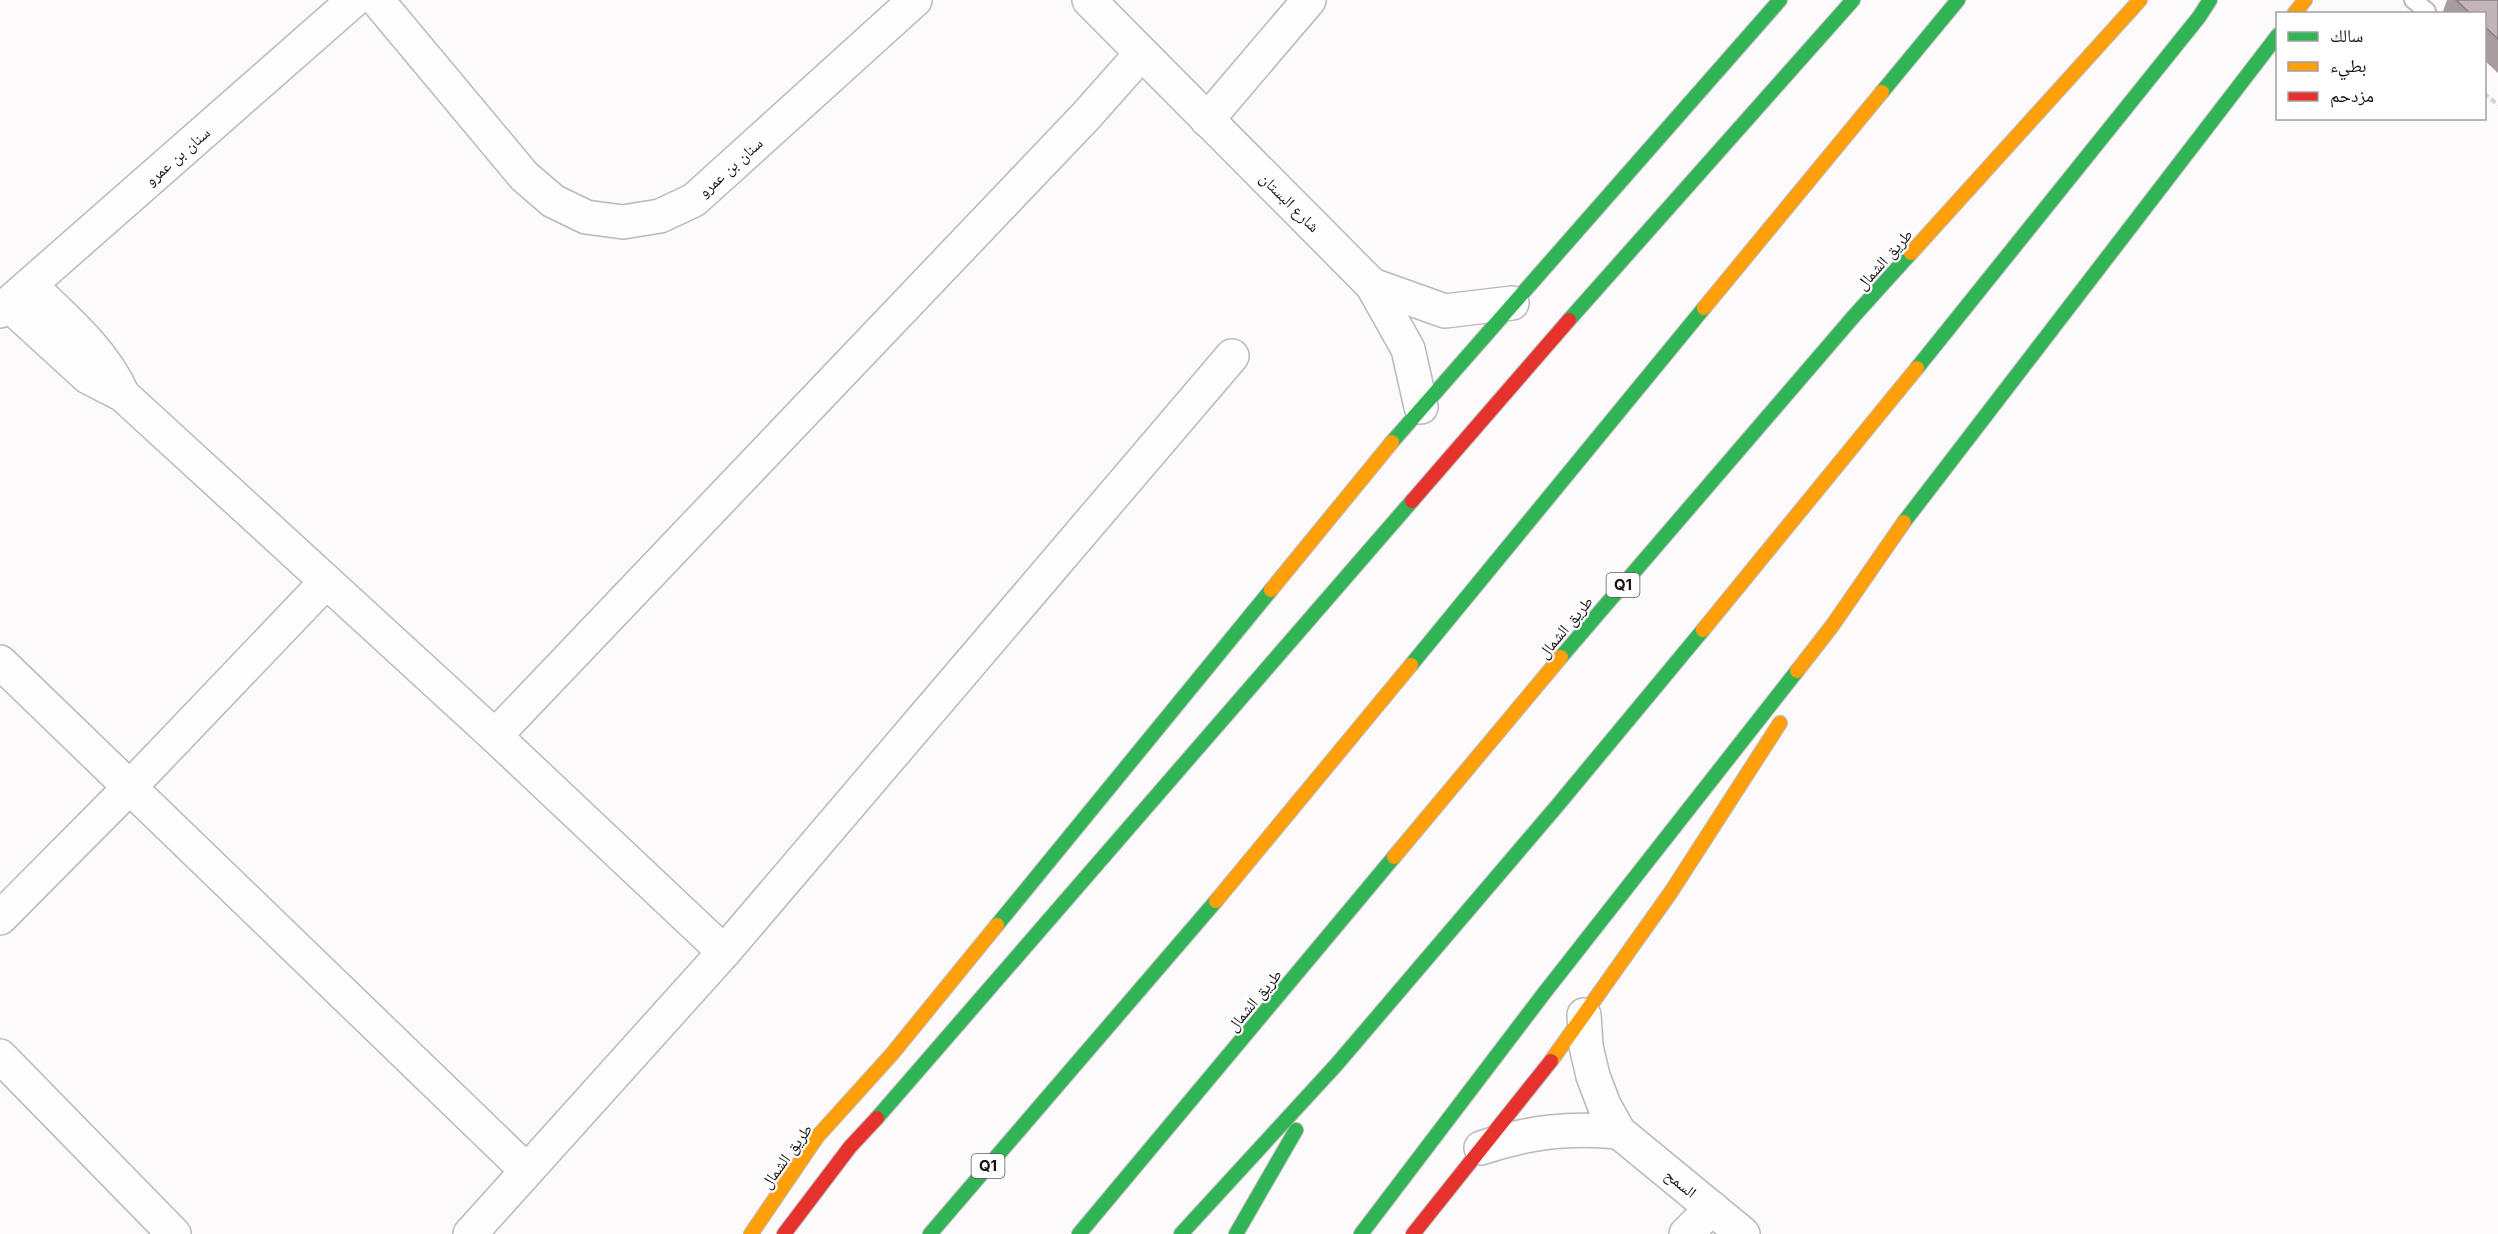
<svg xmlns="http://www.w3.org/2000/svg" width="2498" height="1234" viewBox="0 0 2498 1234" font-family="Inter,'Noto Naskh Arabic',sans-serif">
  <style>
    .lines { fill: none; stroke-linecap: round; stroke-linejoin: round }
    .lane-casing { stroke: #bcb7b8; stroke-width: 20 }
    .street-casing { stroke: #bcb7b8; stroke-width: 36 }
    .fast-casing { stroke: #bcb7b8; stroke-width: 16 }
    .slow-casing { stroke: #bcb7b8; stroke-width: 16 }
    .jam-casing { stroke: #bcb7b8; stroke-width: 16 }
    .path { stroke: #d5d5d5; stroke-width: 4; stroke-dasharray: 6 3; stroke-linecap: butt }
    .lane { stroke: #fffefe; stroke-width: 16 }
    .street { stroke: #fffefe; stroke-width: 33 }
    .fast { stroke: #30b455; stroke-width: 14 }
    .slow { stroke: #ff9f0a; stroke-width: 14 }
    .jam { stroke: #e5322d; stroke-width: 14 }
    .wall { fill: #a79b9e }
    .building { fill: #c2b4b8; stroke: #887e81; stroke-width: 1.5 }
    .labels { text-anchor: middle; stroke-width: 4.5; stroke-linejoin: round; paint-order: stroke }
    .shield { fill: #fff; stroke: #5d5859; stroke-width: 1.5 }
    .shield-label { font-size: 15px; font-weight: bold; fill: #181012 }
    .street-label { font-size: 16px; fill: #181012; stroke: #fff }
  </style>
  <rect width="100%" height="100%" fill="#fdfafb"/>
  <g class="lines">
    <g class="lane-casing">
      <polyline id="lane" points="2413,0 2427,11"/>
    </g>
    <g class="street-casing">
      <g id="street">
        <polyline points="377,0 524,176 553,201 586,217 623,222 660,216 694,200 915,0"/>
        <polyline points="1089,0 1372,285 1408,349 1421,407"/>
        <polyline points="1207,120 1309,0"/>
        <path d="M 30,285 C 65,319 103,350 123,395"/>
        <polyline points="1372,285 1445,311 1512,303"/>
        <polyline points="8,304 88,377 123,395 495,736 724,952"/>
        <polyline points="0,311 354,0"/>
        <polyline points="0,662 526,1170"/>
        <polyline points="495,736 1086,116 1141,54"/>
        <polyline points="0,918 131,786 325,583"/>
        <polyline points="1584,1015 1586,1046 1593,1076 1604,1105 1619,1132 1743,1234"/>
        <polyline points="0,1056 174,1234"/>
        <path d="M 1481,1148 C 1528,1132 1570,1127 1619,1132"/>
        <polyline points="470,1234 724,952 1232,356"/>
        <polyline points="1686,1234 1712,1208"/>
      </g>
    </g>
    <g class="fast-casing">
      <g id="fast">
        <polyline points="1882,92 1958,0"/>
        <polyline points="1569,320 1853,0"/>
        <polyline points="1917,368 2199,17 2210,0"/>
        <polyline points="1392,442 1780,0"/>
        <polyline points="1904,522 2278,35"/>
        <polyline points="1561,657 1854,316 1911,253"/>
        <polyline points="1411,665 1704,308"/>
        <polyline points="997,925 1271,590"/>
        <polyline points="877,1118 1412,501"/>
        <polyline points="930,1234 1216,901"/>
        <polyline points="1079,1234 1394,857"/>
        <polyline points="1181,1234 1337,1064 1557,806 1703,630"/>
        <polyline points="1236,1234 1296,1130"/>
        <polyline points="1361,1234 1545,992 1797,671"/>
      </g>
    </g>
    <g class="slow-casing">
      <g id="slow">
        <polyline points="2294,14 2305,0"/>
        <polyline points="1911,253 2140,0"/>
        <polyline points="1704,308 1882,92"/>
        <polyline points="1271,590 1392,442"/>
        <polyline points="1703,630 1917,368"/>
        <polyline points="1797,671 1832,626 1904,522"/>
        <polyline points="1394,857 1561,657"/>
        <polyline points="1216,901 1411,665"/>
        <polyline points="1551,1061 1671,892 1780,723"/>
        <polyline points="751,1234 817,1137 892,1054 997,925"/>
      </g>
    </g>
    <g class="jam-casing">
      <g id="jam">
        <polyline points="1412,501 1569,320"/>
        <polyline points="784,1234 850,1147 877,1118"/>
        <polyline points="1413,1234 1551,1061"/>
      </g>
    </g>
    <polyline class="path" points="2484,93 2498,105"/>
    <use href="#lane" class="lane"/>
    <use href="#street" class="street"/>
    <use href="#fast" class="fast"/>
    <use href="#slow" class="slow"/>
    <use href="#jam" class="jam"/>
  </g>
  <polygon class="wall" points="2447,0 2498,0 2498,73 2484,60 2484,14 2442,14"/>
  <polygon class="building" points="2456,0 2498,0 2498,39 2484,26 2484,14 2471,14"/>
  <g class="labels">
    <g class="shield">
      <rect x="1606.5" y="573" width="33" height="24" rx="4.5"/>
      <rect x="971.5" y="1154" width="33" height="24" rx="4.5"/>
    </g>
    <g class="shield-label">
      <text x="1623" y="590">Q1</text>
      <text x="988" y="1171">Q1</text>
    </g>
    <g class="street-label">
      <text transform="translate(177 156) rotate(-41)" y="6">سنان بن عمرو</text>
      <text transform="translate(730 167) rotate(-42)" y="6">سنان بن عمرو</text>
      <text transform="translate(1290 202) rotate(45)" y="6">شارع البستان</text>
      <text transform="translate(1884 259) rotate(-48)" y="6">طريق الشمال</text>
      <text transform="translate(1565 627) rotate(-50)" y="6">طريق الشمال</text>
      <text transform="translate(1254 1000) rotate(-50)" y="6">طريق الشمال</text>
      <text transform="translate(786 1156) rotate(-54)" y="6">طريق الشمال</text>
      <text transform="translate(1681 1183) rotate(39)" y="6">السمح</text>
    </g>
  </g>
  <rect x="2276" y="12" width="210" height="108" fill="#ffffff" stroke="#a39fa0" stroke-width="1.5"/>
  <rect x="2288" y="32" width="30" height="9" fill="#30b455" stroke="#a39fa0" stroke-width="1.5"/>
  <text x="2330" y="42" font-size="18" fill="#181012">سالك</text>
  <rect x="2288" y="62" width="30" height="9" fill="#ff9f0a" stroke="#a39fa0" stroke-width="1.5"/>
  <text x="2330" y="72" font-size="18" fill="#181012">بطيء</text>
  <rect x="2288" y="92" width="30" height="9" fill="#e5322d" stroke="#a39fa0" stroke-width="1.5"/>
  <text x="2330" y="102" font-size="18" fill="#181012">مزدحم</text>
</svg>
